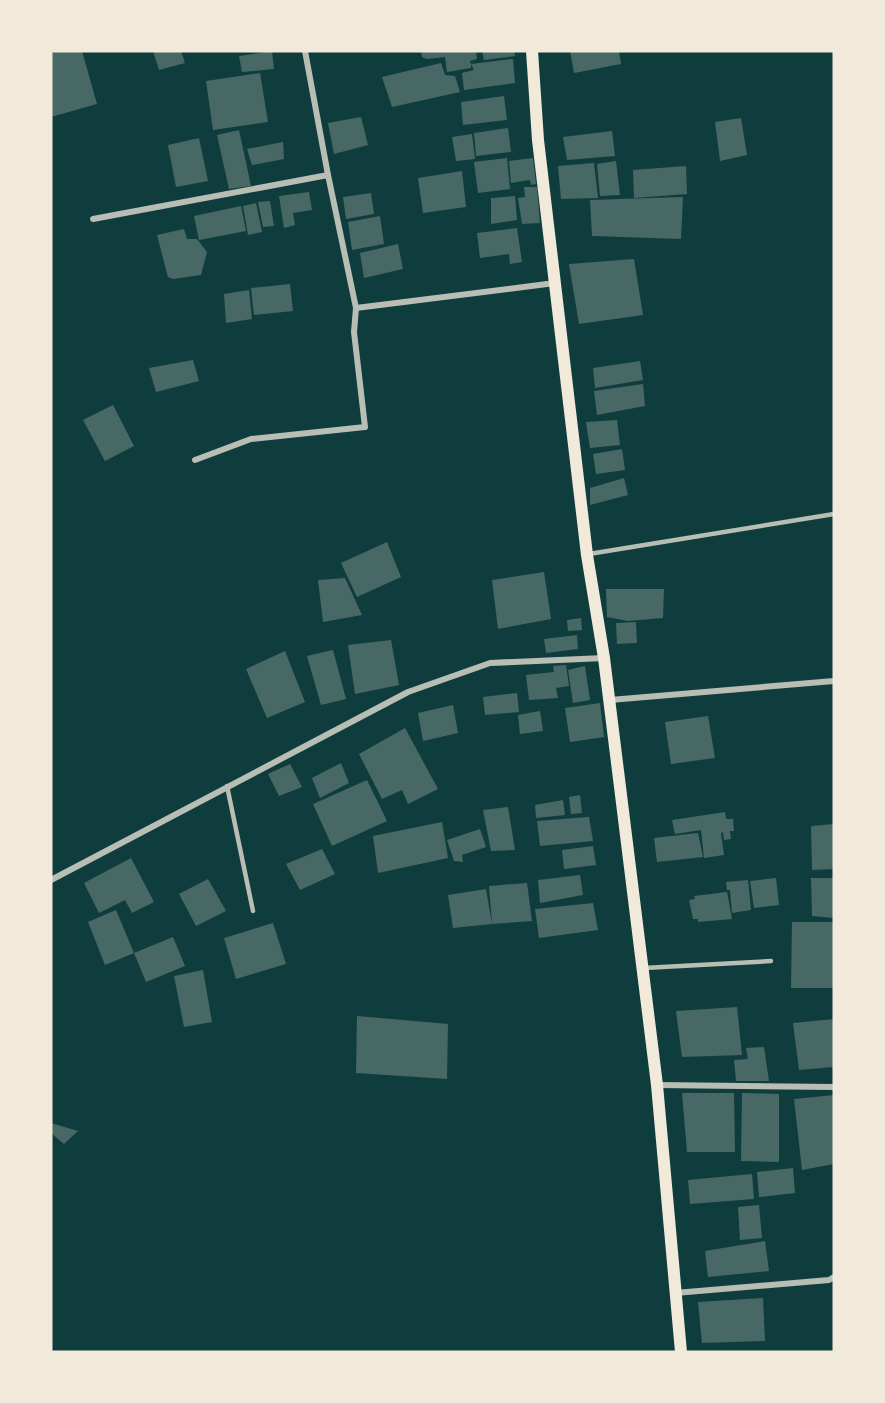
<svg xmlns="http://www.w3.org/2000/svg" width="885" height="1403" viewBox="0 0 885 1403" font-family="'IBM Plex Sans',sans-serif">
  <style>
    .building { fill: #486865 }
    .lines { fill: none; stroke-linecap: round; stroke-linejoin: round }
    .service { stroke: #b8beb3; stroke-width: 4.5 }
    .minor { stroke: #b8beb3; stroke-width: 6 }
    .secondary { stroke: #f1e9da; stroke-width: 12 }
  </style>
  <rect width="100%" height="100%" fill="#0f3d3e"/>
  <g class="building">
    <polygon points="51,51 82,51 97,104 51,117"/>
    <polygon points="153,51 181,51 185,63 159,70"/>
    <polygon points="272,51 274,69 242,72 239,56"/>
    <polygon points="421,51 476,51 477,59 470,61 471,64 513,59 515,83 464,90 462,73 474,70 471,64 471,68 447,72 445,57 427,59 422,57"/>
    <polygon points="482,51 514,51 515,56 484,60"/>
    <polygon points="570,51 619,51 621,64 574,73"/>
    <polygon points="441,63 445,75 455,76 460,92 392,107 382,77"/>
    <polygon points="260,73 268,122 213,130 206,81"/>
    <polygon points="504,96 507,120 463,125 461,102"/>
    <polygon points="361,117 368,145 334,154 328,123"/>
    <polygon points="741,118 747,155 720,161 715,122"/>
    <polygon points="508,128 511,152 476,156 474,133"/>
    <polygon points="239,130 251,186 229,189 217,135"/>
    <polygon points="612,131 615,156 567,160 563,137"/>
    <polygon points="472,134 475,159 456,161 452,137"/>
    <polygon points="199,138 208,181 176,187 168,145"/>
    <polygon points="283,142 284,159 252,165 247,149"/>
    <polygon points="507,158 510,189 478,193 474,162"/>
    <polygon points="533,158 536,184 531,185 530,180 511,183 509,161"/>
    <polygon points="616,161 620,195 600,196 597,164"/>
    <polygon points="594,163 598,198 561,199 558,166"/>
    <polygon points="686,166 687,194 634,198 633,170"/>
    <polygon points="462,171 466,207 423,213 418,178"/>
    <polygon points="524,187 537,187 540,223 522,224 518,198 525,197"/>
    <polygon points="309,192 312,210 293,213 295,225 284,228 279,196"/>
    <polygon points="371,193 374,214 346,219 343,197"/>
    <polygon points="515,196 517,220 491,224 491,198"/>
    <polygon points="683,197 681,239 592,236 590,200"/>
    <polygon points="270,201 274,226 263,227 258,202"/>
    <polygon points="256,203 262,232 248,235 243,206"/>
    <polygon points="241,206 246,231 199,240 194,216"/>
    <polygon points="380,216 384,244 352,250 348,222"/>
    <polygon points="517,228 522,262 510,264 509,254 480,258 477,233"/>
    <polygon points="184,229 187,239 197,239 207,252 201,275 173,279 168,277 157,235"/>
    <polygon points="398,244 403,269 364,278 360,253"/>
    <polygon points="634,259 643,315 579,324 569,264"/>
    <polygon points="290,284 293,311 254,315 251,288"/>
    <polygon points="249,290 252,319 226,323 224,294"/>
    <polygon points="193,360 199,381 156,392 149,368"/>
    <polygon points="640,361 643,380 595,388 593,368"/>
    <polygon points="643,384 645,406 597,415 594,391"/>
    <polygon points="113,405 134,446 105,461 83,420"/>
    <polygon points="617,420 620,445 590,448 586,422"/>
    <polygon points="622,449 625,470 596,474 593,454"/>
    <polygon points="624,478 628,495 590,505 590,488"/>
    <polygon points="387,542 401,577 357,597 341,563"/>
    <polygon points="544,572 551,619 498,629 492,580"/>
    <polygon points="345,578 362,615 323,622 318,580"/>
    <polygon points="606,589 664,589 663,618 628,621 607,617"/>
    <polygon points="581,618 582,630 568,631 567,620"/>
    <polygon points="636,622 637,643 617,644 616,623"/>
    <polygon points="577,635 578,649 546,653 544,639"/>
    <polygon points="391,640 399,685 355,694 348,645"/>
    <polygon points="333,650 346,699 321,705 307,656"/>
    <polygon points="285,651 305,702 267,718 246,669"/>
    <polygon points="566,665 569,686 556,688 558,698 529,700 526,675 554,672 553,666"/>
    <polygon points="585,666 590,700 573,703 568,670"/>
    <polygon points="517,693 519,712 485,715 483,697"/>
    <polygon points="600,703 604,737 570,742 565,708"/>
    <polygon points="453,705 458,733 423,741 418,713"/>
    <polygon points="540,711 543,731 520,734 518,715"/>
    <polygon points="708,716 715,758 671,764 665,722"/>
    <polygon points="405,728 438,789 408,804 402,790 382,799 359,754"/>
    <polygon points="341,763 349,783 320,798 312,778"/>
    <polygon points="290,764 302,787 279,796 268,774"/>
    <polygon points="367,780 387,821 332,846 313,804"/>
    <polygon points="580,795 582,813 571,814 569,797"/>
    <polygon points="563,800 565,815 536,818 535,805"/>
    <polygon points="508,807 515,850 491,851 483,810"/>
    <polygon points="725,812 726,819 733,819 734,831 730,831 731,839 724,840 723,832 721,833 724,855 704,858 701,830 675,834 672,820"/>
    <polygon points="589,817 593,841 540,846 537,821"/>
    <polygon points="442,822 448,858 378,873 373,836"/>
    <polygon points="834,824 834,869 812,870 811,826"/>
    <polygon points="480,829 486,847 462,855 463,862 454,861 447,840"/>
    <polygon points="698,833 703,857 657,862 654,838"/>
    <polygon points="593,846 596,865 564,869 562,850"/>
    <polygon points="322,849 335,874 300,890 286,864"/>
    <polygon points="131,858 154,902 132,913 125,900 99,913 84,883"/>
    <polygon points="580,875 583,895 540,903 538,880"/>
    <polygon points="776,878 779,905 754,908 750,881"/>
    <polygon points="811,878 834,878 834,918 812,916"/>
    <polygon points="208,879 226,911 196,926 179,894"/>
    <polygon points="748,880 751,910 732,913 730,890 727,890 726,882"/>
    <polygon points="527,883 532,921 492,924 489,886"/>
    <polygon points="486,889 492,924 453,928 448,895"/>
    <polygon points="727,892 732,919 698,922 698,919 693,919 689,900 695,899 694,896"/>
    <polygon points="593,903 598,930 539,938 535,909"/>
    <polygon points="116,910 134,953 105,965 88,922"/>
    <polygon points="792,922 834,922 834,988 791,988"/>
    <polygon points="273,923 286,964 236,979 224,938"/>
    <polygon points="173,937 185,966 146,982 134,953"/>
    <polygon points="203,970 212,1022 184,1027 174,976"/>
    <polygon points="737,1007 742,1055 682,1057 676,1011"/>
    <polygon points="357,1016 448,1024 447,1079 356,1073"/>
    <polygon points="834,1019 834,1067 799,1070 793,1023"/>
    <polygon points="764,1047 769,1081 736,1081 734,1060 748,1059 746,1048"/>
    <polygon points="682,1093 734,1093 735,1152 687,1152"/>
    <polygon points="742,1093 779,1094 779,1162 741,1161"/>
    <polygon points="834,1095 834,1164 802,1170 794,1099"/>
    <polygon points="51,1123 78,1131 64,1144 51,1133"/>
    <polygon points="793,1168 795,1193 759,1197 757,1172"/>
    <polygon points="752,1174 754,1199 690,1204 688,1180"/>
    <polygon points="759,1205 762,1238 740,1240 738,1207"/>
    <polygon points="765,1241 769,1271 708,1277 705,1251"/>
    <polygon points="763,1298 765,1341 702,1343 698,1302"/>
  </g>
  <g class="lines">
    <g class="service">
      <polyline points="589,554 834,514"/>
      <polyline points="227,786 253,911"/>
      <polyline points="644,968 771,961"/>
    </g>
    <g class="minor">
      <polyline points="93,219 328,175"/>
      <polyline points="356,308 555,283"/>
      <polyline points="195,460 251,439 365,427 354,332 356,308 328,175 305,51"/>
      <polyline points="610,700 834,681"/>
      <polyline points="51,880 408,692 490,663 604,658"/>
      <polyline points="657,1085 834,1087"/>
      <polyline points="675,1293 829,1280 834,1277"/>
    </g>
    <polyline class="secondary" points="532,51 538,140 587,555 604,658 657,1085 681,1352"/>
  </g>
  <rect width="885" height="1403" fill="none" stroke="#f1e9da" stroke-width="105"/>
</svg>
